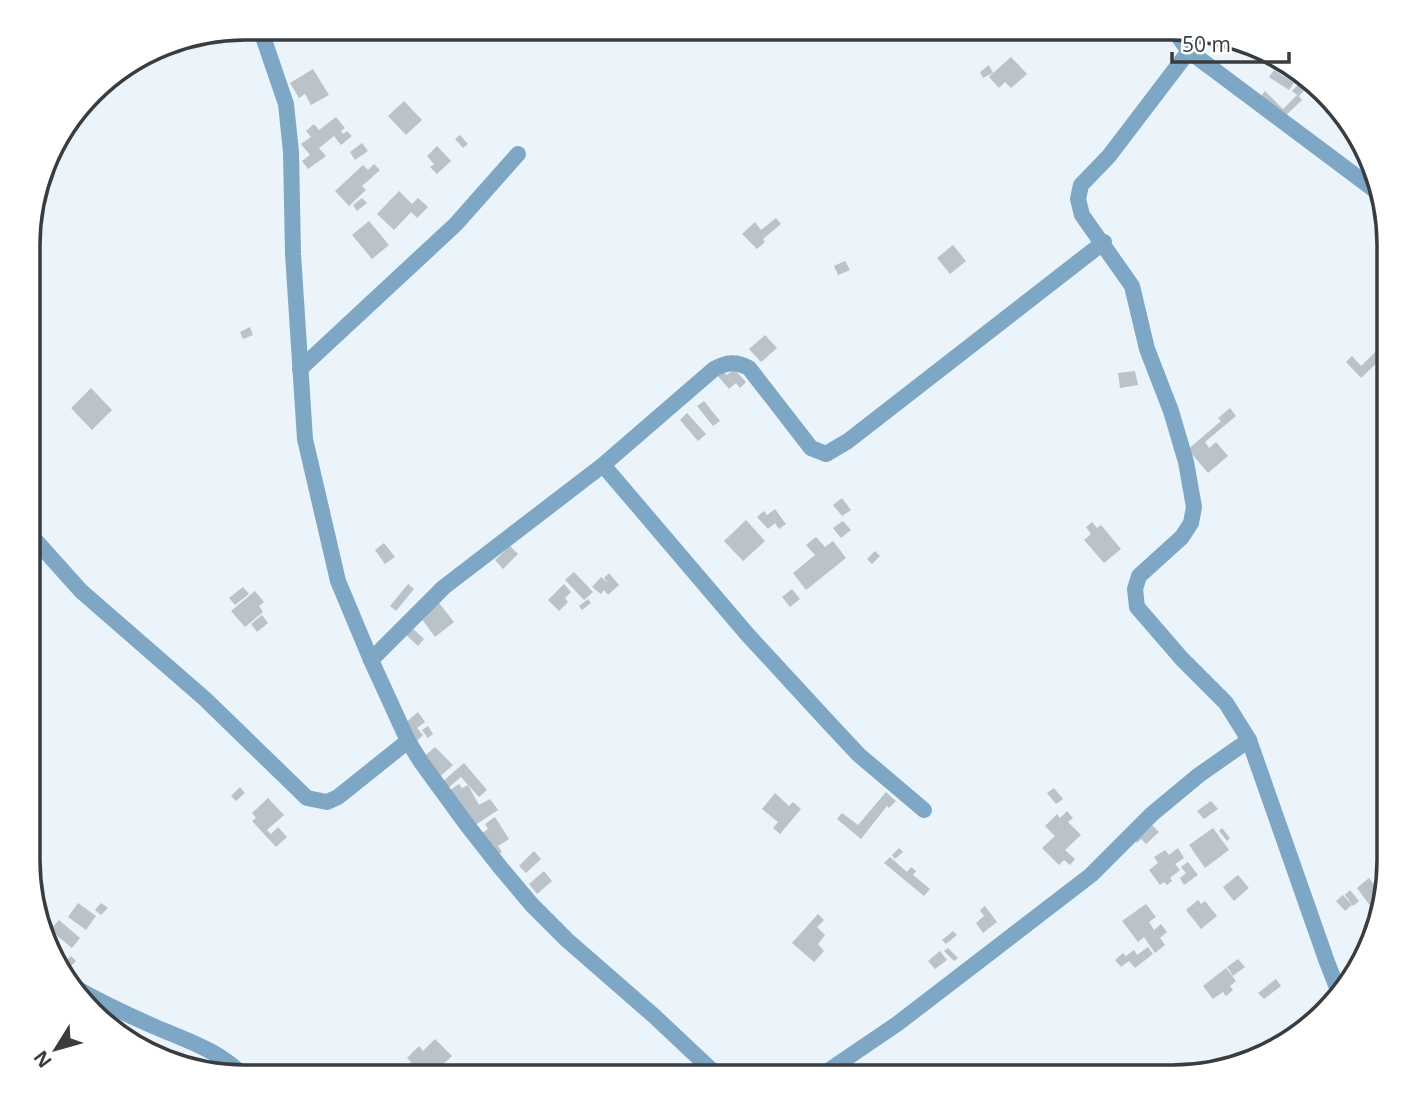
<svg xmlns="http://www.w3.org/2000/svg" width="1417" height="1105" viewBox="0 0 1417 1105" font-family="'Open Sans',sans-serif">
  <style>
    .building { fill: #bac3ca }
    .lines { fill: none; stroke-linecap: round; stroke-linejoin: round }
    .minor { stroke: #7da7c5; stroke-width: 16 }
    .rim { fill: none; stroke: #393d3f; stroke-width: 3.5 }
  </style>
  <rect width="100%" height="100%" fill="#ebf4fb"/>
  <g class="building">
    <polygon points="1011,57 1027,74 1011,88 1005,82 999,88 989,77 993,73 983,78 980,72 989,65 993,73"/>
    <polygon points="313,69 329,95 311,105 305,94 299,98 290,83"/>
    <polygon points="1274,70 1294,83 1289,90 1269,77"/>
    <polygon points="1303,79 1309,85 1299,96 1302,100 1283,118 1261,96 1265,91 1283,109 1297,95 1292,91"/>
    <polygon points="404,101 422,120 406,135 388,116"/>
    <polygon points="336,117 345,128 341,131 343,134 347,131 352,136 341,145 334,136 319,148 326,156 308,169 302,161 310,155 301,144 311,137 306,131 314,124 319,130"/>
    <polygon points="460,135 468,144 463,148 455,139"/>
    <polygon points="362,143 368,151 355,160 350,152"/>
    <polygon points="437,146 451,161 437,174 430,167 434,164 427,156"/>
    <polygon points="374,164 380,170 362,186 366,190 349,206 335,191 363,165 368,170"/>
    <polygon points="399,191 412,204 418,198 428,207 417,218 411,212 394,230 377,214"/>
    <polygon points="362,198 367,203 357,211 353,205"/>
    <polygon points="776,218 781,224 763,239 765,242 757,249 742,234 755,222 761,230"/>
    <polygon points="369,221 389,245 372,259 352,235"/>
    <polygon points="953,245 966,261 950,274 937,258"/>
    <polygon points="845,261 850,270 838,275 834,266"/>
    <polygon points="250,327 253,335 243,339 240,332"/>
    <polygon points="765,335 777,348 761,362 749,349"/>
    <polygon points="1375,352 1381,359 1361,378 1346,362 1352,356 1361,366"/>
    <polygon points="734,369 746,382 740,388 736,383 729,389 717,375 722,370 727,375"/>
    <polygon points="1135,371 1138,385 1120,388 1118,373"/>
    <polygon points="91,388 112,410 92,430 71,408"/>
    <polygon points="704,401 720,421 713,426 697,406"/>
    <polygon points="1230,408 1236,416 1205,442 1209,448 1216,442 1228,456 1208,473 1191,453 1186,451 1221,421 1218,418"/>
    <polygon points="687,413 706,434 698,441 680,420"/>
    <polygon points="1385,422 1389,425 1389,439 1379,432"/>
    <polygon points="842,498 851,510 842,516 833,505"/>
    <polygon points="775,509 786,524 779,529 775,523 768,529 757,517 764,511 767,515"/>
    <polygon points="746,520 765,541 743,561 724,541"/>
    <polygon points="843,521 851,530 841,538 833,528"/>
    <polygon points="1092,522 1097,528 1101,525 1121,549 1104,563 1084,540 1091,534 1086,527"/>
    <polygon points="816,537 825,547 833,541 846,558 806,590 793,573 815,555 806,545"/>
    <polygon points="384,543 395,557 385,564 375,550"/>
    <polygon points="510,546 518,554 503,569 495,560"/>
    <polygon points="875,551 880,556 872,564 867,559"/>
    <polygon points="574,572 593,592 584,600 565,580"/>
    <polygon points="609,573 619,585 608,595 604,590 601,594 592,587 601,577 608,583 604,578"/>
    <polygon points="408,584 414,589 396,611 390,606"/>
    <polygon points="564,584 571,592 565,598 568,602 559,611 548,600"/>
    <polygon points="243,587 249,594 235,605 229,598"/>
    <polygon points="792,589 800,599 790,607 782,597"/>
    <polygon points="255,591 264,602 259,606 263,612 245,627 231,611"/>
    <polygon points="588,599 591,603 582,610 579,606"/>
    <polygon points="439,603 454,622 435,637 421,618"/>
    <polygon points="262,615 268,623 257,632 251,624"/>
    <polygon points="410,626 424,639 418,646 403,632"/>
    <polygon points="418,712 425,722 417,728 423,735 417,741 405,723"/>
    <polygon points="428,726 433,734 428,738 422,730"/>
    <polygon points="435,747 453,765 436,780 419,761"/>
    <polygon points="464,763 487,790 479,797 468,785 479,805 475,807 490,799 498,810 474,826 450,790 459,784 462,788 468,785 461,777 447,789 442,782"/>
    <polygon points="240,787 245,793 236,801 231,796"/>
    <polygon points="1054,788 1063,799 1056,804 1047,793"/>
    <polygon points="886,792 896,801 889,808 887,806 861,839 837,819 842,813 858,825"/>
    <polygon points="775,793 789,806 793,802 801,809 780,834 773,828 778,822 762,809"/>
    <polygon points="268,798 284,815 267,830 271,834 278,827 287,837 276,847 252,821 256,818 252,813"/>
    <polygon points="1211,801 1218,809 1204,819 1197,811"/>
    <polygon points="1067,811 1073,818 1068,822 1081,835 1065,850 1075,859 1070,865 1064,860 1059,865 1042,848 1055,836 1045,826 1057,814 1060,818"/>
    <polygon points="495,817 509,839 498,846 502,852 495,856 481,834 488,829 485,824"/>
    <polygon points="1146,819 1159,832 1146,844 1141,839 1137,843 1128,835"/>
    <polygon points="1213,828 1229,850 1205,868 1189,845"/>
    <polygon points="1222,828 1230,838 1227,841 1219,831"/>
    <polygon points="899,848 903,852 895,859 892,855"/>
    <polygon points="1178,848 1184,858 1175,864 1180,870 1170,878 1172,881 1167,885 1164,882 1160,885 1149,870 1158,863 1154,857 1165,850 1169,855"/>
    <polygon points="534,851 541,859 526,873 519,866"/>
    <polygon points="890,857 907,872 911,867 916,871 913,875 930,889 924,896 884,863"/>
    <polygon points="1188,862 1198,875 1184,885 1180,878 1186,873 1181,867"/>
    <polygon points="544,871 552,881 537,894 529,884"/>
    <polygon points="1238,875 1249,888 1234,901 1223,887"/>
    <polygon points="1369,878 1383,897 1378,901 1381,906 1374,911 1357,888"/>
    <polygon points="1350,890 1359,901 1353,906 1345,895"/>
    <polygon points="1343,895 1352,905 1345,911 1336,901"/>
    <polygon points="1198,900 1201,904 1205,901 1217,916 1201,929 1186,910"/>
    <polygon points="78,903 96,916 86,930 68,917"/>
    <polygon points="101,903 108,908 101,915 95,910"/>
    <polygon points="1146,904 1156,917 1149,922 1154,930 1161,924 1167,932 1160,938 1165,945 1155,953 1144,937 1138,942 1122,921"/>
    <polygon points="985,906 997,922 983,933 976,923 984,916 980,910"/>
    <polygon points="818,914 824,920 817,927 825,935 818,944 824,951 814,962 792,943"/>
    <polygon points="59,920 80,938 72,948 50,930"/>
    <polygon points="953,931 957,935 946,944 942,940"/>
    <polygon points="1148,947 1153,954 1135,968 1129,961 1121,967 1115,960 1123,953 1126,956 1134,950 1137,955"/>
    <polygon points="948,948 958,958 954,961 944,951"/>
    <polygon points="940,951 947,960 935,969 928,961"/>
    <polygon points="71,956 76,961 67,970 62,964"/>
    <polygon points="1238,959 1245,967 1233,976 1227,967"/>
    <polygon points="1226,968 1236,981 1230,986 1233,990 1226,996 1223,992 1213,999 1203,986"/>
    <polygon points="1276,979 1281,986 1264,999 1258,993"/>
    <polygon points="435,1039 452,1056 435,1072 431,1068 423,1077 416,1077 406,1067 411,1062 407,1058 419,1046 423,1051"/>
  </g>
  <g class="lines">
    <g class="minor">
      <polyline points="260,28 286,104 291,152 293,254 305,439 338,581 371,660 408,741 421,762 467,825 500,867 532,905 567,940 653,1015 719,1077"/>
      <polyline points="1172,28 1189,51 1109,156 1081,185 1078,199 1082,215 1132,286 1147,349 1171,411 1186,462 1194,507 1191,523 1182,537 1139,576 1135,589 1137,607 1182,659 1226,703 1249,740 1327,962 1340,995"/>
      <polyline points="1189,51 1376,191"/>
      <polyline points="300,369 456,224 518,154"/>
      <polyline points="603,465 747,634 829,723 859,755 924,810"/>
      <polyline points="29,533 81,591 205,699 307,798 327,802 338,797 408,741"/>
      <path d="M 371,660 L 444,587 L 603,465 L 714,369 C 727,362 736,361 749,368 L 811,448 L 826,454 L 848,441 L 1104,242"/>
      <path d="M 74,987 C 100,1002 126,1014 153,1026 C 183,1039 222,1051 244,1077"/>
      <polyline points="819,1077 897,1024 1091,875 1152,814 1199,775 1249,740"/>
    </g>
  </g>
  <path d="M0 0H1417V1105H0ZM245 40H1172A205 205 0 0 1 1377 245V860A205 205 0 0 1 1172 1065H245A205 205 0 0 1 40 860V245A205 205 0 0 1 245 40Z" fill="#fff" fill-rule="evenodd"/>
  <path class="rim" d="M245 40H1172A205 205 0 0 1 1377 245V860A205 205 0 0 1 1172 1065H245A205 205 0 0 1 40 860V245A205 205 0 0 1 245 40Z"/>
  <g transform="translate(56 1049) rotate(233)" stroke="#ffffff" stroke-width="5" paint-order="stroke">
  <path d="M0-5L12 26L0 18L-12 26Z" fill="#393d3f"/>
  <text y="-10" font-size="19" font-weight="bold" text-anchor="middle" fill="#393d3f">N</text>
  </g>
  <path d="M1172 52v10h117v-10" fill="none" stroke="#393d3f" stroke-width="3.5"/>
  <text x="1182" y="52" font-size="21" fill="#393d3f" stroke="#ffffff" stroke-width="5" paint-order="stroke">50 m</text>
</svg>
